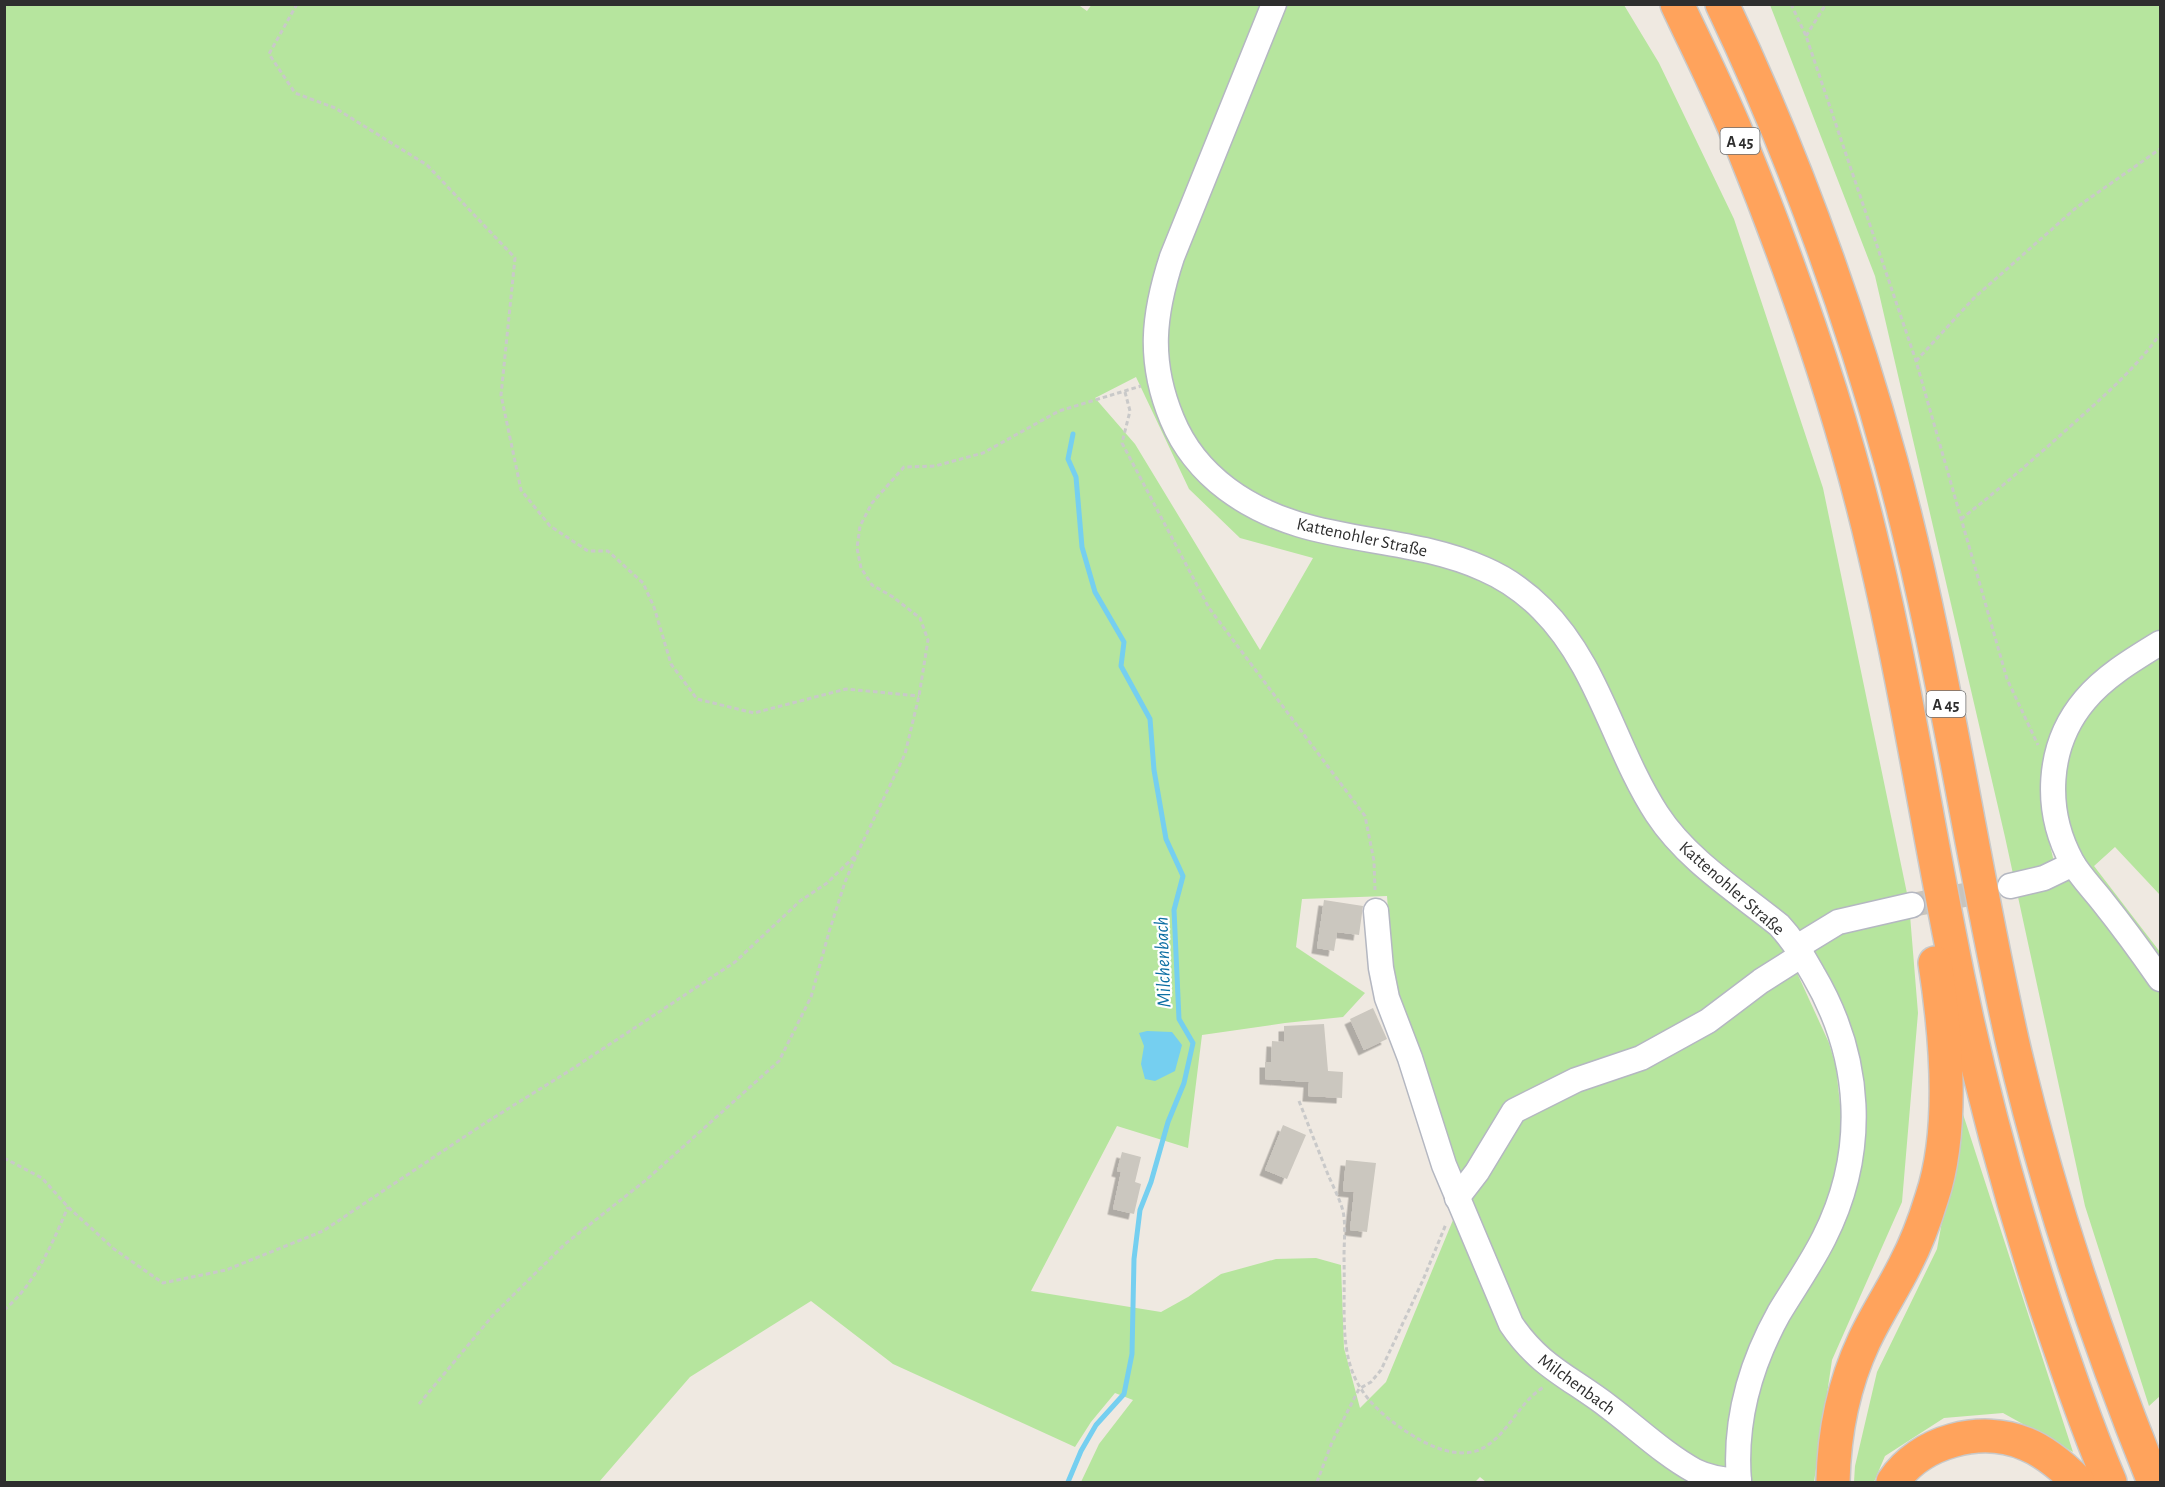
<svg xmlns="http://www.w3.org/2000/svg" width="2165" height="1487" viewBox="0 0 2165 1487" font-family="'Alegreya Sans',sans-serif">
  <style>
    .green { fill: #b6e59e; fill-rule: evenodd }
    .water { fill: #75cff0 }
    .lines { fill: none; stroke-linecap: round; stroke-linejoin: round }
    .stream { stroke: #75cff0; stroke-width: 5 }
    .building { fill: #cbc7bf; filter: url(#shadow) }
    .minor-tunnel { stroke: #c8c4bd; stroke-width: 24; stroke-dasharray: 24 12; stroke-linecap: butt }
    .minor-casing { stroke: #b4b7c1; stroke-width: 27 }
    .highway-casing { stroke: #c9c9c9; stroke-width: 36 }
    .path { stroke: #c9c9c9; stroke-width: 3; stroke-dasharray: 4.5 3; stroke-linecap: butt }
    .minor { stroke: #fff; stroke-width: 24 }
    .highway { stroke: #ffa35c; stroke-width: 33 }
    .labels { text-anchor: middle; stroke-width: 4.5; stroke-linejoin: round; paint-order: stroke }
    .shield { fill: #fff; stroke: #6d6d6d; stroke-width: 1.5 }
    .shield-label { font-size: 16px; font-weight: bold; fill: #2e2e2e }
    .street-label { font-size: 18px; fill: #2e2e2e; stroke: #fff }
    .water-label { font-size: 20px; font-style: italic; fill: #0d6fa3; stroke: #fff }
  </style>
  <defs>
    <filter id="shadow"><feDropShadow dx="-5.5" dy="5.5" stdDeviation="0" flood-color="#0004"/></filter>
  </defs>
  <rect width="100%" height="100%" fill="#efe9e1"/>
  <g class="green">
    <path d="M 1077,4 L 1087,11 L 1092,4 L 1624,5 L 1659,63 L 1734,219 L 1823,488 L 1909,903 L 1918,1013 L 1902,1202 L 1832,1360 L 1814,1482 L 1739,1482 C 1737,1421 1749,1365 1780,1312 C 1794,1287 1811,1263 1824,1237 C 1855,1175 1864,1099 1841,1033 C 1833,1010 1822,988 1809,968 L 1798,975 L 1829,1043 L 1836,1067 L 1845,1151 L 1820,1217 L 1780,1306 L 1744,1377 L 1728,1442 L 1729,1462 C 1722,1470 1717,1473 1706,1470 C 1679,1464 1636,1421 1613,1404 C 1585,1382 1549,1367 1526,1338 C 1504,1311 1497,1275 1482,1243 C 1475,1228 1465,1214 1457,1199 L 1481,1175 L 1517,1114 L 1578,1085 L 1643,1062 L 1717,1023 L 1707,1018 L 1639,1055 L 1512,1109 L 1474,1170 L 1462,1177 L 1448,1168 L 1394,995 L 1387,896 L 1302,899 L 1296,947 L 1365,993 L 1343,1017 L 1285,1023 L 1202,1035 L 1188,1148 L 1117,1126 L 1031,1291 L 1161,1312 L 1188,1297 L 1221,1274 L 1276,1259 L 1316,1258 L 1341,1265 L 1344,1348 L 1360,1408 L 1386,1382 L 1453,1220 L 1472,1248 L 1507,1326 L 1532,1360 L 1552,1375 L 1580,1391 L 1690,1474 L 1708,1482 L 1486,1482 L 1480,1477 L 1475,1482 L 1081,1482 L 1099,1444 L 1133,1400 L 1115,1393 L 1091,1422 L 1075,1447 L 893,1364 L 811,1301 L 690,1377 L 599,1482 L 5,1482 L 5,5 ZM 1136,377 L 1189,489 L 1240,538 L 1313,558 L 1260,650 L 1135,444 L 1095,398 Z"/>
    <polygon points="1770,5 2160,5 2160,636 2127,655 2053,726 2045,824 2058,879 2072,876 2160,993 2160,1396 2149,1406 2085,1206 2005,837 1875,276"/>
    <polygon points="2160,643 2160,895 2115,847 2094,866 2160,952 2160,979 2062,840 2064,733"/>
    <polygon points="1962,1111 2073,1452 2003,1413 1944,1418 1885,1456 1874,1482 1854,1482 1855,1466 1877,1372 1937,1249"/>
  </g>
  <polygon class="water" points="1147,1031 1172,1032 1182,1045 1175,1071 1155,1081 1145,1079 1141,1064 1144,1046 1139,1033"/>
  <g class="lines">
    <polyline class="stream" points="1068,1482 1081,1451 1096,1425 1124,1394 1132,1354 1134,1259 1140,1210 1151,1182 1168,1122 1184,1083 1193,1043 1179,1019 1174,910 1183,876 1166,839 1154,770 1150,719 1121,666 1124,642 1095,592 1082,547 1076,477 1068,459 1073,434"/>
  </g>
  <g class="building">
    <polygon points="1324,900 1363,906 1359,935 1337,932 1334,951 1317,948"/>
    <polygon points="1373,1008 1387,1039 1364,1050 1350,1019"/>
    <polygon points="1324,1024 1328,1071 1343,1072 1342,1098 1308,1096 1309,1082 1265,1079 1265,1062 1271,1062 1272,1041 1284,1042 1284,1026"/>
    <polygon points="1283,1125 1306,1135 1287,1179 1265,1170"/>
    <polygon points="1122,1152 1141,1157 1135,1182 1141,1184 1134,1214 1113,1209 1121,1172 1117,1171"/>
    <polygon points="1346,1160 1376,1163 1367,1232 1350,1230 1354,1192 1343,1191"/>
  </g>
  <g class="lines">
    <polyline class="minor-tunnel" points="1912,905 1996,889"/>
    <g class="minor-casing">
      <g id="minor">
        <path d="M 1274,4 L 1172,257 C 1153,315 1148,361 1172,419 C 1183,446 1203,471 1227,489 C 1306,548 1399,531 1484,569 C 1505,578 1526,593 1542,609 C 1599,666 1614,748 1657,814 C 1687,860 1737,891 1779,925 C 1793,940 1803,956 1813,974 C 1862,1057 1868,1151 1824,1238 C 1811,1264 1794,1288 1779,1313 C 1750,1365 1734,1422 1739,1482"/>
        <path d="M 2160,643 C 2134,659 2105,676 2085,700 C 2046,746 2044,811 2072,862 C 2080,876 2093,889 2103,902 C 2123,927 2142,953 2160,979"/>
        <polyline points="2010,886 2044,878 2073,864"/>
        <path d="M 1376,911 L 1381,968 L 1387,998 L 1410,1058 L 1444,1165 L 1511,1324 C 1540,1367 1570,1377 1609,1407 C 1637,1428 1664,1454 1695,1471 C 1709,1478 1723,1480 1739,1481"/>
        <polyline points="1797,947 1838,922 1912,905"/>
        <polyline points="1457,1198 1477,1172 1514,1111 1576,1080 1641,1058 1708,1021 1761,981 1802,955"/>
      </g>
    </g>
    <g class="highway-casing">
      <g id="highway">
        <path d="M 1677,4 C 1699,51 1723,98 1742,146 C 1795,277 1842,413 1874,551 C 1904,677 1924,805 1949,932 C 1973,1059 2006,1184 2046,1307 C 2066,1366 2086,1425 2110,1482"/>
        <path d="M 1722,4 C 1792,151 1848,306 1891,462 C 1943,652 1969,848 2012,1040 C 2047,1192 2096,1338 2154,1482"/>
        <path d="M 1833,1482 C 1834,1433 1843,1386 1864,1341 C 1876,1315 1892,1291 1905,1265 C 1916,1244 1925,1220 1932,1197 C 1955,1128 1946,1034 1935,963"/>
        <path d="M 1893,1482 C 1920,1441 1981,1425 2026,1444 C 2046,1452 2063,1467 2078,1482"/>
      </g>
    </g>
    <g class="path">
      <polyline points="297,4 269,54 295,93 335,108 427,165 515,258 501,395 521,490 550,526 588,551 608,551 643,583 654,607 671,664 697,699 754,713 846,689 919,696"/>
      <polyline points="1791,4 1806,36 1916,361 2007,679 2038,745"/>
      <polyline points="1806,36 1826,4"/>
      <polyline points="1916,361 1974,298 2077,207 2160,149"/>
      <polyline points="1125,392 1130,411 1122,443 1209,608 1365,816 1374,861 1375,890"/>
      <path d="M 1961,519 C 2000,489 2037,456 2074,423 C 2104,396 2137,367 2160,334"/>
      <path d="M 1299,1101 C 1309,1127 1319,1152 1329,1177 C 1334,1188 1340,1200 1343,1211 C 1346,1225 1344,1242 1344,1257 C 1346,1343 1331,1386 1415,1437 C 1433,1448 1458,1458 1479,1450 C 1507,1438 1518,1402 1544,1387"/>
      <polyline points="4,1158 42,1178 68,1207 114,1249 163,1283 226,1270 323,1231 485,1123 569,1071 735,962 800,901 827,883 857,854 905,754 919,696 928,640 920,618 893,597 872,585 861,568 857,548 860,526 872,503 904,467 935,466 983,453 1059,411 1141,386"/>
      <path d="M 4,1310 C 36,1283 52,1244 68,1207"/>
      <polyline points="419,1404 494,1314 565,1244 646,1180 779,1061 811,997 829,932 845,882 856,856"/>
      <polyline points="1317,1482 1332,1442 1359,1389 1371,1382 1381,1370 1423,1280 1446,1224"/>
    </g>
    <use href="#minor" class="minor"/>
    <use href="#highway" class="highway"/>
  </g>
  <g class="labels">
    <g class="shield">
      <rect x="1720.5" y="128" width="39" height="26" rx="4.5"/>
      <rect x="1926.5" y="691" width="39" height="26" rx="4.5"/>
    </g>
    <g class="shield-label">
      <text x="1740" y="147">A 45</text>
      <text x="1946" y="710">A 45</text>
    </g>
    <g class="street-label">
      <text transform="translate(1362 537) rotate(12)" y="6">Kattenohler Straße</text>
      <text transform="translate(1732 888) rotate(41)" y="6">Kattenohler Straße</text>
      <text transform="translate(1577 1384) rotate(36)" y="6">Milchenbach</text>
    </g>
    <g class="water-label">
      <text transform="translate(1162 962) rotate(-92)" y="7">Milchenbach</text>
    </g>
  </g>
  <rect width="2165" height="1487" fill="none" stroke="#2e2e2e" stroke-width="12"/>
</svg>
